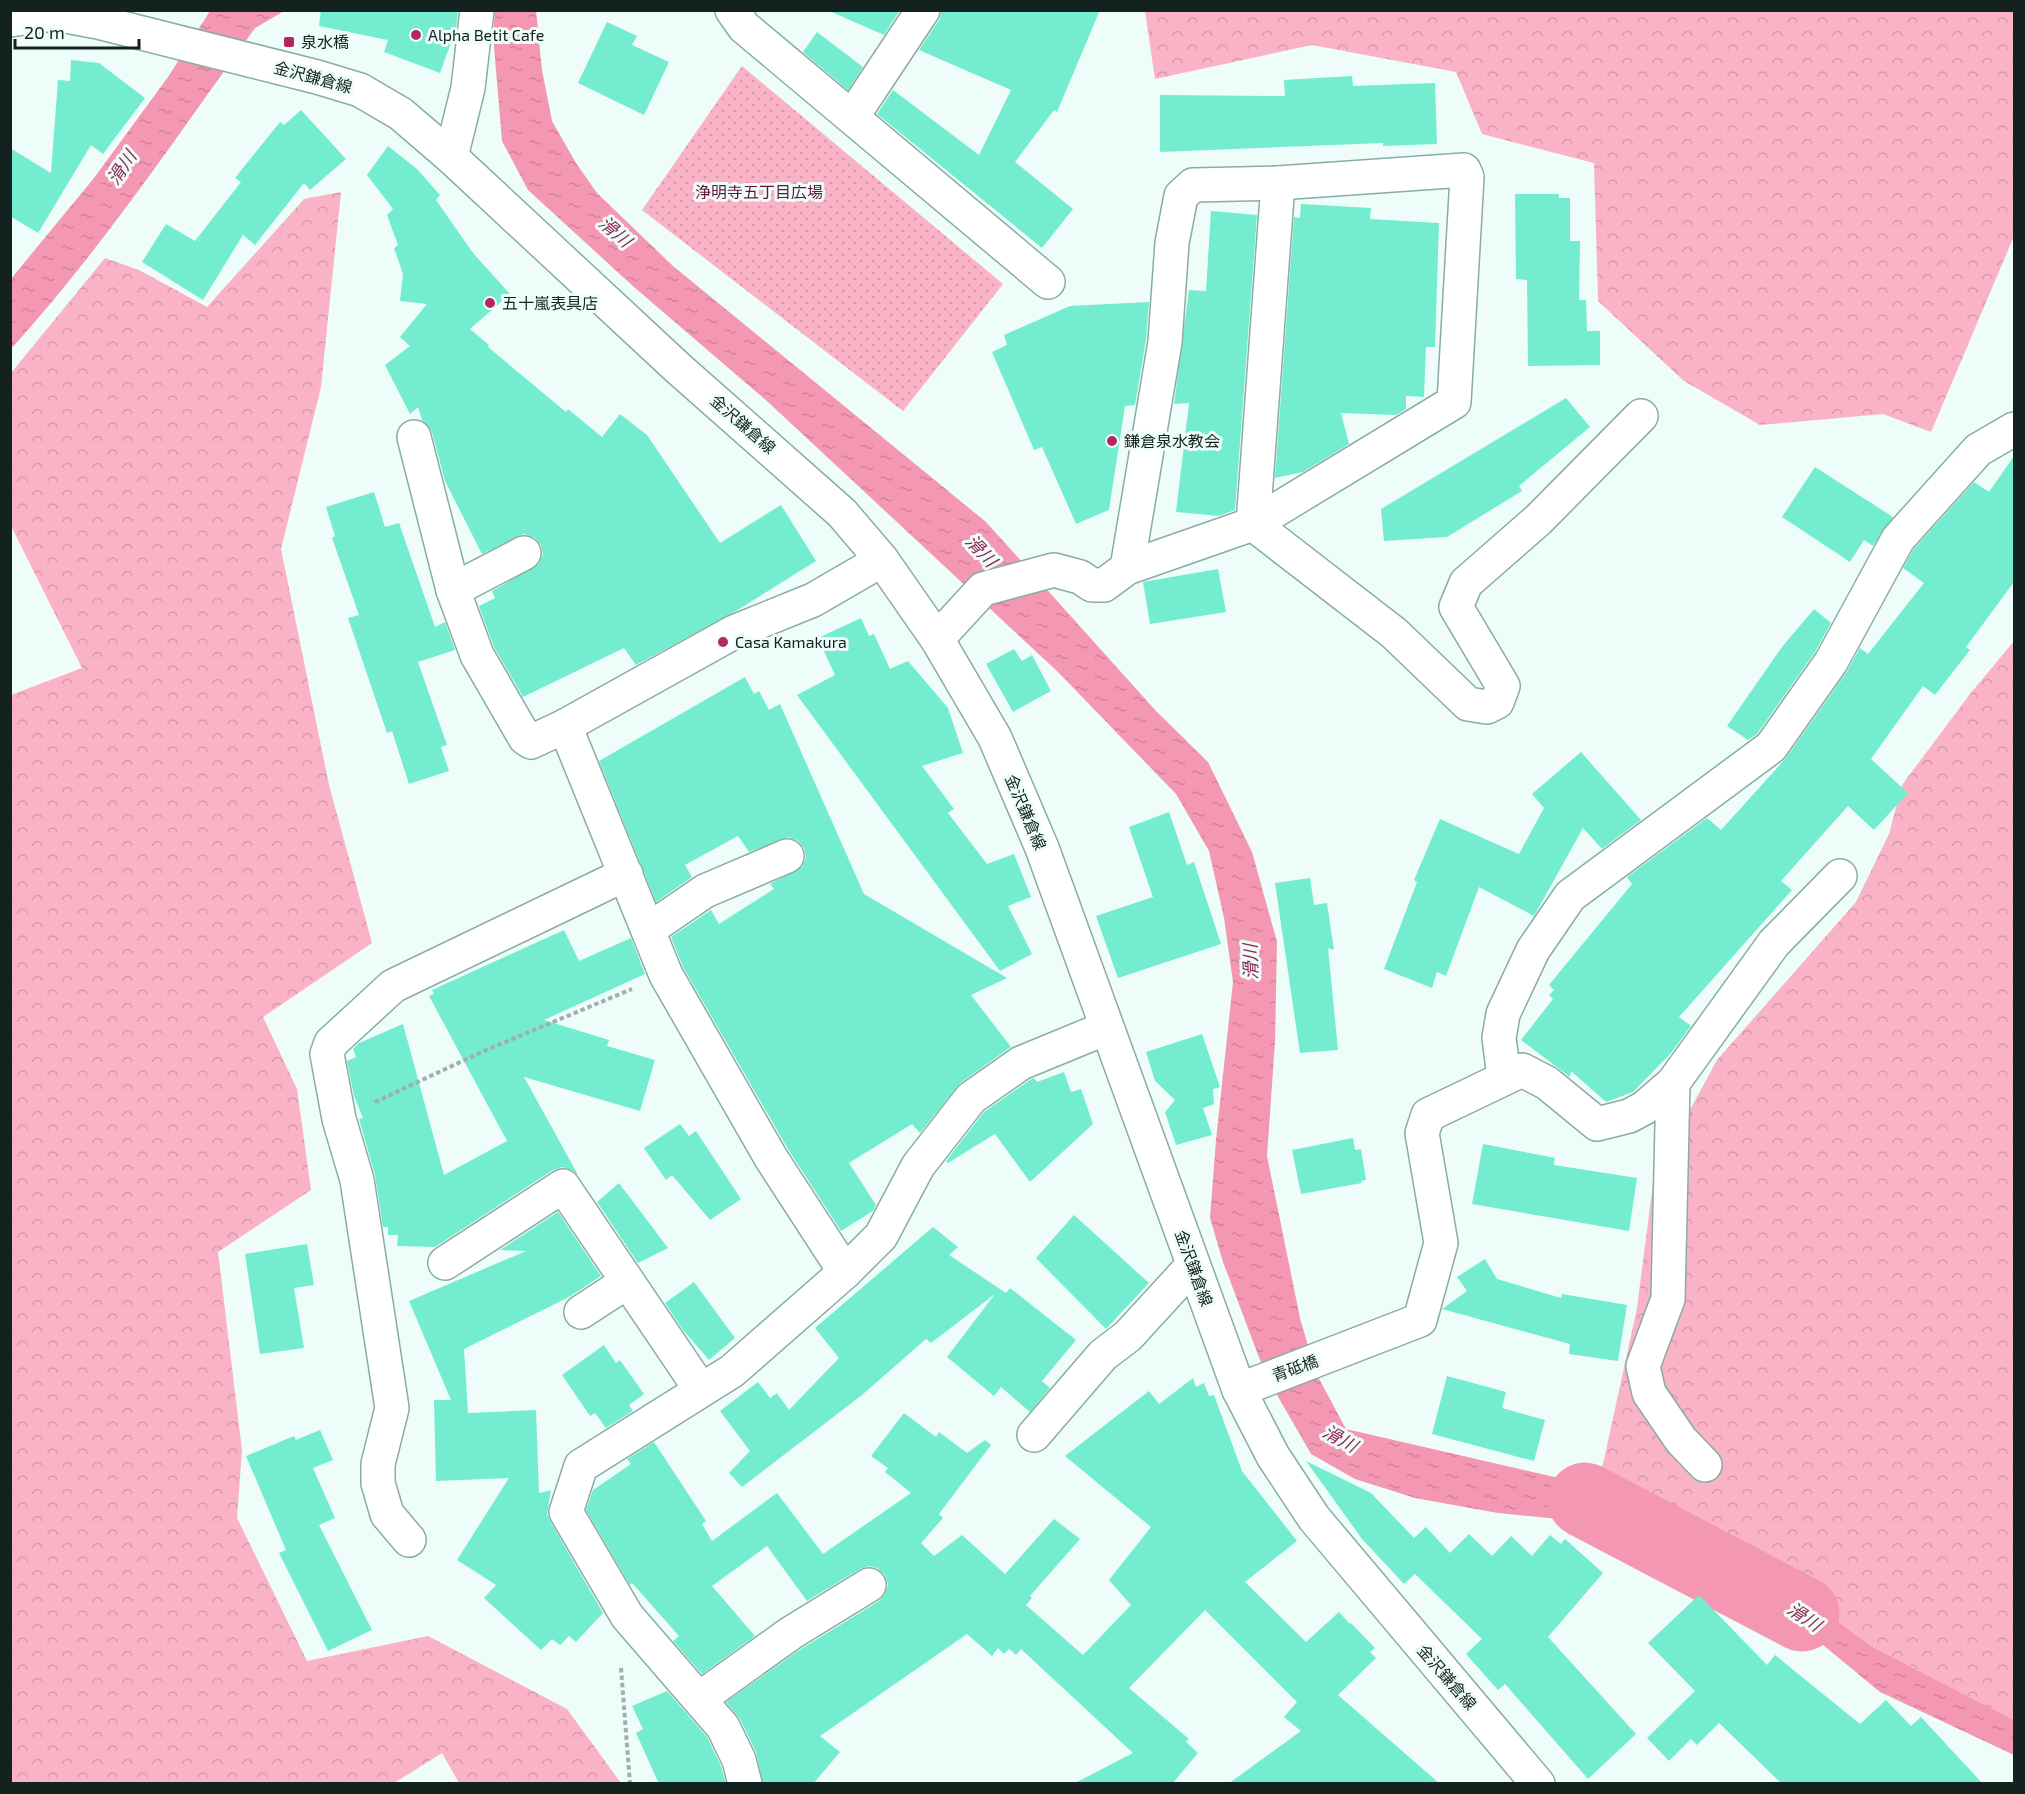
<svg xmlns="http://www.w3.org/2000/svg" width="2025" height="1794" viewBox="0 0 2025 1794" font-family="'Exo 2','Noto Sans JP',sans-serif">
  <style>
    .grass { fill: url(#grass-dots) }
    .forest { fill: url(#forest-crowns) }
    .water { fill: url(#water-ripples) }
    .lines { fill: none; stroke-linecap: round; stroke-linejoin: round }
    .river { stroke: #f497b3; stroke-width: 75 }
    .building { fill: #73ecd0 }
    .minor-casing { stroke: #88ada3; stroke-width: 36 }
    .major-casing { stroke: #88ada3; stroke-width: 36 }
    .path { stroke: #a0afab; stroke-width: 4; stroke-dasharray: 4.5 3; stroke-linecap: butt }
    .minor { stroke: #fff; stroke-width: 33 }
    .major { stroke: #fff; stroke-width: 33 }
    .poi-dot { fill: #b32763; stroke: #eefdf9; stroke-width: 2 }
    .labels { text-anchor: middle; stroke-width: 6; stroke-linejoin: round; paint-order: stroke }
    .poi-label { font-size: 16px; fill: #14221f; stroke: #eefdf9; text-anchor: start }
    .street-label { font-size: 16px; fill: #14221f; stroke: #eefdf9 }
    .park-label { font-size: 16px; fill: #651436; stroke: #eefdf9 }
    .water-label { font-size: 18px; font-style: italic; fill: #912652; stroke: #eefdf9 }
  </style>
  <defs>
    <pattern id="grass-dots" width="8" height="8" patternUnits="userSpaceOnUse" patternTransform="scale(1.5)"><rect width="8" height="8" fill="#fab2c7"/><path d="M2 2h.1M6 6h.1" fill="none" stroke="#d599aa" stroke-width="1.8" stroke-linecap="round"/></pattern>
    <pattern id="forest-crowns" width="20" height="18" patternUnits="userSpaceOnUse" patternTransform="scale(1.5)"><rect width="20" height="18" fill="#fab2c7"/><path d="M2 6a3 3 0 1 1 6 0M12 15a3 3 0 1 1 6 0" fill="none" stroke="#d599aa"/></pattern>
    <pattern id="water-ripples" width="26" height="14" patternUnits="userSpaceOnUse" patternTransform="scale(1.5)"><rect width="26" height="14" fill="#f497b3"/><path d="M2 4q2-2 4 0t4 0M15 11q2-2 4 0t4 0" fill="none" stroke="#d0829a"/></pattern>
  </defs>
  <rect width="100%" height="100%" fill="#eefdf9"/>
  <polygon class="grass" points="742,66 1003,284 903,411 642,210"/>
  <g class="forest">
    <polygon points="1145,11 2014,11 2014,236 1931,432 1883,414 1760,425 1684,381 1598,301 1594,163 1482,134 1456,72 1312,45 1155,79"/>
    <polygon points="341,192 321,387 281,549 329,785 372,943 263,1017 297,1089 311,1190 218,1252 242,1450 237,1518 307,1661 428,1636 567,1709 621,1783 459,1783 442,1753 394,1783 11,1783 11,695 82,668 11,526 11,373 105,258 139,270 207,307 304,199"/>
    <polygon points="2014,641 2014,1720 1871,1646 1817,1606 1688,1556 1598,1487 1637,1308 1654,1176 1717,1060 1856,902 1889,834 1902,785 1970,694"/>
  </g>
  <g class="water">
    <path d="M 210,11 L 284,11 L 255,28 C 175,139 103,247 11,349 L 10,280 L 94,178 L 168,77 Z"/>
    <polygon points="495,11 536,11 542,70 552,121 576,163 597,193 673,266 986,522 1156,711 1208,762 1252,852 1277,942 1275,1042 1267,1156 1300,1318 1316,1373 1346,1429 1598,1487 1688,1556 1817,1606 1871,1646 2014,1720 2014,1755 1880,1692 1800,1626 1687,1578 1609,1524 1498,1513 1415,1498 1355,1479 1311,1454 1273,1388 1260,1360 1223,1262 1210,1218 1216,1140 1233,982 1224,918 1209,851 1176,794 1058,672 768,402 634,287 528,190 502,141 493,35"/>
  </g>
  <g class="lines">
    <polyline class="river" points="1585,1500 1802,1614"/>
  </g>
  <g class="building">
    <polygon points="321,10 458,10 456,29 440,73 384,52 388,40 319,26"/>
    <polygon points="827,10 900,10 884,35"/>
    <polygon points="942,10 1100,10 1057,112 1054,110 1015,162 1073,209 1042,248 877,114 893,90 979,155 1011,90 919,50 939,20"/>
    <polygon points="607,22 637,36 632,45 669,62 644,115 578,83"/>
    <polygon points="817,32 863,67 848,90 803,52"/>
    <polygon points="71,60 99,63 145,98 103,154 91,145 38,233 10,216 10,148 51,173 58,80 70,81"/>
    <polygon points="1352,76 1353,86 1435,83 1437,144 1383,146 1383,143 1160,152 1160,95 1285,96 1284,80"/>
    <polygon points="301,110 346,159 310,190 304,183 255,245 243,235 203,300 142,262 166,224 195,241 241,182 235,178 280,122 284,125"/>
    <polygon points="388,146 417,169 440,195 436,200 473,253 510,294 470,329 489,345 488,347 566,412 568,409 602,437 620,414 647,435 720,543 781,505 816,561 736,611 636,665 624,648 523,697 494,647 479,606 495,598 492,591 539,564 543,554 541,545 535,538 524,534 482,554 445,481 432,432 422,420 418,407 410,414 385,365 410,346 400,337 427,304 400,301 403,274 394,248 398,245 387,215 393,209 367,175"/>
    <polygon points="1515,194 1559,194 1559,198 1570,198 1570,241 1580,241 1579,300 1586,300 1587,331 1600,331 1600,365 1528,366 1527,280 1516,279"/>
    <polygon points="1301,204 1371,208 1370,219 1439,223 1435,347 1426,347 1424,397 1406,396 1406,409 1396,415 1341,413 1349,444 1303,472 1275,478 1294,217 1300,218"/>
    <polygon points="1211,211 1257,215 1235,510 1219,516 1176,512 1189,403 1174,404 1189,290 1206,291"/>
    <polygon points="1149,302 1146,340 1135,405 1125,406 1109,510 1076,524 1042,447 1034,450 992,352 1007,345 1004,335 1070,306"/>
    <polygon points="1566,398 1590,427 1519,486 1522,491 1447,537 1384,541 1381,509"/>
    <polygon points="2014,456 2014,582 1966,647 1970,650 1935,695 1923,686 1871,759 1908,793 1874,830 1848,806 1781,881 1792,890 1679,1017 1691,1026 1671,1053 1633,1092 1606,1102 1571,1071 1570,1077 1521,1040 1553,999 1549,995 1554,990 1549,985 1632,884 1627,877 1707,818 1721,830 1786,758 1846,673 1860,648 1868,654 1924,583 1903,568 1913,550 1974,482 1989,492"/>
    <polygon points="1815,467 1893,517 1873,546 1864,540 1850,562 1782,517"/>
    <polygon points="374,492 385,527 399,523 435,627 445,622 455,650 418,662 447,745 441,747 449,771 409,784 392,731 387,733 348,618 359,615 332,538 335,536 326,507"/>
    <polygon points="1218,569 1226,612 1150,624 1143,582"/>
    <polygon points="1814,609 1831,623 1815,652 1757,734 1748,740 1727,726 1782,647"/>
    <polygon points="861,618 869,636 874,634 890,669 908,661 948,708 963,753 922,766 954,809 948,813 987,864 1014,854 1031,897 1008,906 1032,954 1000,971 797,695 835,675 818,638"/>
    <polygon points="1014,649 1022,661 1032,655 1051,691 1013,712 986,664"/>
    <polygon points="745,677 754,694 759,691 769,710 780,704 864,894 1007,978 971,995 1011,1047 960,1083 920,1133 912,1124 849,1163 876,1205 873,1211 841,1231 788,1149 683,967 671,937 711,910 719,924 774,889 770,884 802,867 806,858 804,848 798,841 789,837 749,852 738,836 685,865 692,877 656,902 599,761"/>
    <polygon points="1581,752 1641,820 1602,849 1583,828 1534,916 1479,887 1446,976 1437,972 1432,988 1384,969 1417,882 1414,880 1440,819 1519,854 1544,808 1532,794"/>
    <polygon points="1169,812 1187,865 1194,862 1221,944 1118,978 1096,916 1153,897 1129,827"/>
    <polygon points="1310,878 1314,905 1327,903 1334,950 1328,948 1338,1050 1300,1053 1275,883"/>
    <polygon points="564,930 579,961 631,938 645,974 544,1020 609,1040 607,1046 655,1060 640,1111 524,1077 578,1175 572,1170 562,1167 553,1170 435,1247 397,1246 398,1235 388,1235 388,1227 383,1227 375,1175 359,1119 363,1118 354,1096 347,1061 356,1057 353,1049 359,1043 403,1024 444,1175 507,1141 429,996 434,994 432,990"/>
    <polygon points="1202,1034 1220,1087 1213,1089 1214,1104 1203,1108 1212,1135 1176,1145 1165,1112 1175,1100 1155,1081 1146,1052"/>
    <polygon points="1064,1072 1071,1092 1081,1089 1093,1124 1030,1182 995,1134 948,1163 946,1161 984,1112 1030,1080 1034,1078 1037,1082"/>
    <polygon points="680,1124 689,1136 696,1131 741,1199 710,1220 672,1175 666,1180 644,1148"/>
    <polygon points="1353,1138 1355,1150 1361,1149 1366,1180 1361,1181 1362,1183 1301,1194 1292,1150"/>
    <polygon points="1483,1144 1555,1158 1554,1165 1637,1178 1629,1231 1472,1204"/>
    <polygon points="619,1183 668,1248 638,1263 597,1202"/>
    <polygon points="558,1212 601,1276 569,1297 464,1349 468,1413 536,1410 539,1493 551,1490 547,1514 550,1521 603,1613 576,1642 569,1636 560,1645 552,1639 541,1650 484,1598 496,1585 457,1560 509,1478 436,1481 434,1400 451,1400 409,1301 526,1251 500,1250"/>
    <polygon points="1074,1215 1149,1283 1106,1329 1036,1258"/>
    <polygon points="933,1227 958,1247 949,1255 1006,1293 1010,1288 1076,1340 1042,1381 1050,1388 1030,1412 1001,1387 994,1396 947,1357 995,1294 931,1343 926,1339 862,1395 742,1487 729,1473 750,1451 720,1411 758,1382 770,1398 777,1393 789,1410 839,1358 815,1328"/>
    <polygon points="307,1244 314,1285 294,1288 304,1348 260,1354 245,1254"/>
    <polygon points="1485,1259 1497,1279 1561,1298 1562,1294 1627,1305 1618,1361 1569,1354 1570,1344 1442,1309 1467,1291 1457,1277"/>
    <polygon points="694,1282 735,1338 709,1360 683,1330 665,1303"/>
    <polygon points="604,1345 616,1363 620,1360 644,1394 629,1405 633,1411 606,1428 595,1413 590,1416 562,1375"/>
    <polygon points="1447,1376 1506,1392 1502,1408 1545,1420 1534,1461 1432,1434"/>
    <polygon points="1193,1378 1196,1387 1204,1383 1209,1396 1214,1395 1242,1471 1297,1541 1245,1582 1306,1642 1339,1612 1350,1624 1351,1623 1375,1648 1370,1652 1376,1658 1338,1695 1440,1784 1228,1784 1301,1731 1284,1717 1297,1702 1205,1610 1129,1688 1189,1739 1186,1742 1198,1753 1172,1784 1073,1784 1133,1753 1021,1649 1016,1655 1009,1649 1004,1654 998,1648 992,1656 967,1634 820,1736 840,1752 813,1784 763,1784 756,1752 740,1719 726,1702 801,1649 879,1601 885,1594 888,1585 885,1575 877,1568 869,1566 860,1569 807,1601 767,1546 712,1586 755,1636 702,1674 673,1641 679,1636 632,1583 630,1585 586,1510 593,1490 631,1464 627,1459 654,1442 706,1521 702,1524 712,1541 777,1493 823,1554 911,1493 885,1472 888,1468 871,1456 904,1413 936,1437 939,1432 967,1453 985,1440 991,1445 939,1514 943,1518 921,1543 934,1556 962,1535 1005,1574 1054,1519 1080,1539 1030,1596 1032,1598 1026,1605 1083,1655 1131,1605 1109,1580 1151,1527 1065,1456 1149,1391 1159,1404"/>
    <polygon points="320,1430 333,1460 313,1468 335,1518 319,1525 372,1630 328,1651 279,1553 286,1550 246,1456 294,1436 296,1440"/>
    <polygon points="1306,1461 1371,1493 1414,1538 1426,1527 1450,1553 1469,1534 1492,1556 1511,1536 1532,1556 1550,1535 1561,1544 1565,1539 1603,1573 1548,1637 1636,1734 1588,1779 1505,1684 1498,1690 1466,1654 1482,1639 1415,1574 1404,1584 1362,1539"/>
    <polygon points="1699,1595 1767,1665 1775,1655 1860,1724 1886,1700 1911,1726 1921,1717 1983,1784 1782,1784 1719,1723 1697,1745 1691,1739 1669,1761 1647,1738 1695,1691 1648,1643"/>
    <polygon points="667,1691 707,1737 721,1766 726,1784 659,1784 636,1733 643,1729 632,1706"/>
  </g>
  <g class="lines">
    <g class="minor-casing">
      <g id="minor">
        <polyline points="732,10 744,27 1048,282"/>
        <polyline points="852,117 923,10"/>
        <polyline points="451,157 468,88 477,10"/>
        <polyline points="1278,183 1253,524 1394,633 1468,704 1487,707 1497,702 1503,686 1456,607 1466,583 1538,520 1641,416"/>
        <polyline points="414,437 453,590 477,655 525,738 531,742 565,726"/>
        <polyline points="453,590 524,553"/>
        <polyline points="937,639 983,589 1054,570 1080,577 1092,585 1104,585 1127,568 1253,524 1454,402 1467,177 1464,170 1278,183 1193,185 1181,196 1172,243 1165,342 1127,568"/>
        <polyline points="648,930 705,891 787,856"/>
        <polyline points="1504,1077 1499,1038 1503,1014 1533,950 1570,896 1771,747 1831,662 1898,539 1978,450 2014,429"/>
        <polyline points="1673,1083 1668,1299 1643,1366 1649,1393 1681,1440 1705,1465"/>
        <polyline points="445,1263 563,1186 701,1390"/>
        <polyline points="845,1272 771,1158 666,975 565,726 734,632 813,600 882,560"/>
        <polyline points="581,1312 627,1282"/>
        <polyline points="1239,1390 1420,1320 1441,1243 1422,1133 1428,1115 1522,1070 1547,1083 1597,1124 1629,1116 1644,1108 1673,1083 1774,943 1840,876"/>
        <polyline points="1034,1435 1103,1355 1128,1336 1193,1265"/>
        <polyline points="409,1540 387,1514 378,1483 378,1464 392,1408 357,1180 339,1119 327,1054 331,1043 393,986 626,874"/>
        <polyline points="699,1699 791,1633 869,1585"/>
        <polyline points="745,1784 739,1760 723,1727 627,1616 566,1512 581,1466 732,1371 845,1272 881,1236 918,1166 971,1098 1021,1063 1106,1028"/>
      </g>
    </g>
    <g class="major-casing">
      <polyline id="major" points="10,20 55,14 98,22 317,77 360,90 401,114 451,157 679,369 842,513 882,560 937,639 995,738 1042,848 1239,1390 1273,1456 1314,1518 1538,1784"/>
    </g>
    <g class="path">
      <polyline points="375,1102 486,1050 632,989"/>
      <polyline points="621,1668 630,1784"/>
    </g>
    <use href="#minor" class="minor"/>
    <use href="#major" class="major"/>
  </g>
  <g class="poi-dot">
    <circle cx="416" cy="35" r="6"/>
    <rect x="283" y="36" width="12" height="12" rx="3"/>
    <circle cx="490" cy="303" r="6"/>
    <circle cx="1112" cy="441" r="6"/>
    <circle cx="723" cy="642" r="6"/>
  </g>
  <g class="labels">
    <g class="poi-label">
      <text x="428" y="41">Alpha Betit Cafe</text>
      <text x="301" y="48">泉水橋</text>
      <text x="502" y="309">五十嵐表具店</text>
      <text x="1124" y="447">鎌倉泉水教会</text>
      <text x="735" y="648">Casa Kamakura</text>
    </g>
    <g class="street-label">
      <text transform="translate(313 77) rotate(15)" y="6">金沢鎌倉線</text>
      <text transform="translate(743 424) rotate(41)" y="6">金沢鎌倉線</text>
      <text transform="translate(1026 812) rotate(67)" y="6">金沢鎌倉線</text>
      <text transform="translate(1194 1268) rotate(70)" y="6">金沢鎌倉線</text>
      <text transform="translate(1295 1368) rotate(-20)" y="6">青砥橋</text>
      <text transform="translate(1447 1677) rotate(49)" y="6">金沢鎌倉線</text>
    </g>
    <g class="park-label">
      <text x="759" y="198">浄明寺五丁目広場</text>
    </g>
    <g class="water-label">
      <text transform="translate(122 168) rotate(-56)" y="6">滑川</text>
      <text transform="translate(615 232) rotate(41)" y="6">滑川</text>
      <text transform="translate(981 551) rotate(47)" y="6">滑川</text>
      <text transform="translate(1251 962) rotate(-92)" y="6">滑川</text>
      <text transform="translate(1340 1439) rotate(29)" y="6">滑川</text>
      <text transform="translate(1804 1617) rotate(34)" y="6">滑川</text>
    </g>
  </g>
  <rect width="2025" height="1794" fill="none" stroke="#14221f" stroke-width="24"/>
  <path d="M15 39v9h124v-9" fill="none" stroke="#14221f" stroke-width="3"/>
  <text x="24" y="39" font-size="18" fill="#14221f" stroke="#eefdf9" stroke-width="4.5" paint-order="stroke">20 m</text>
</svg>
